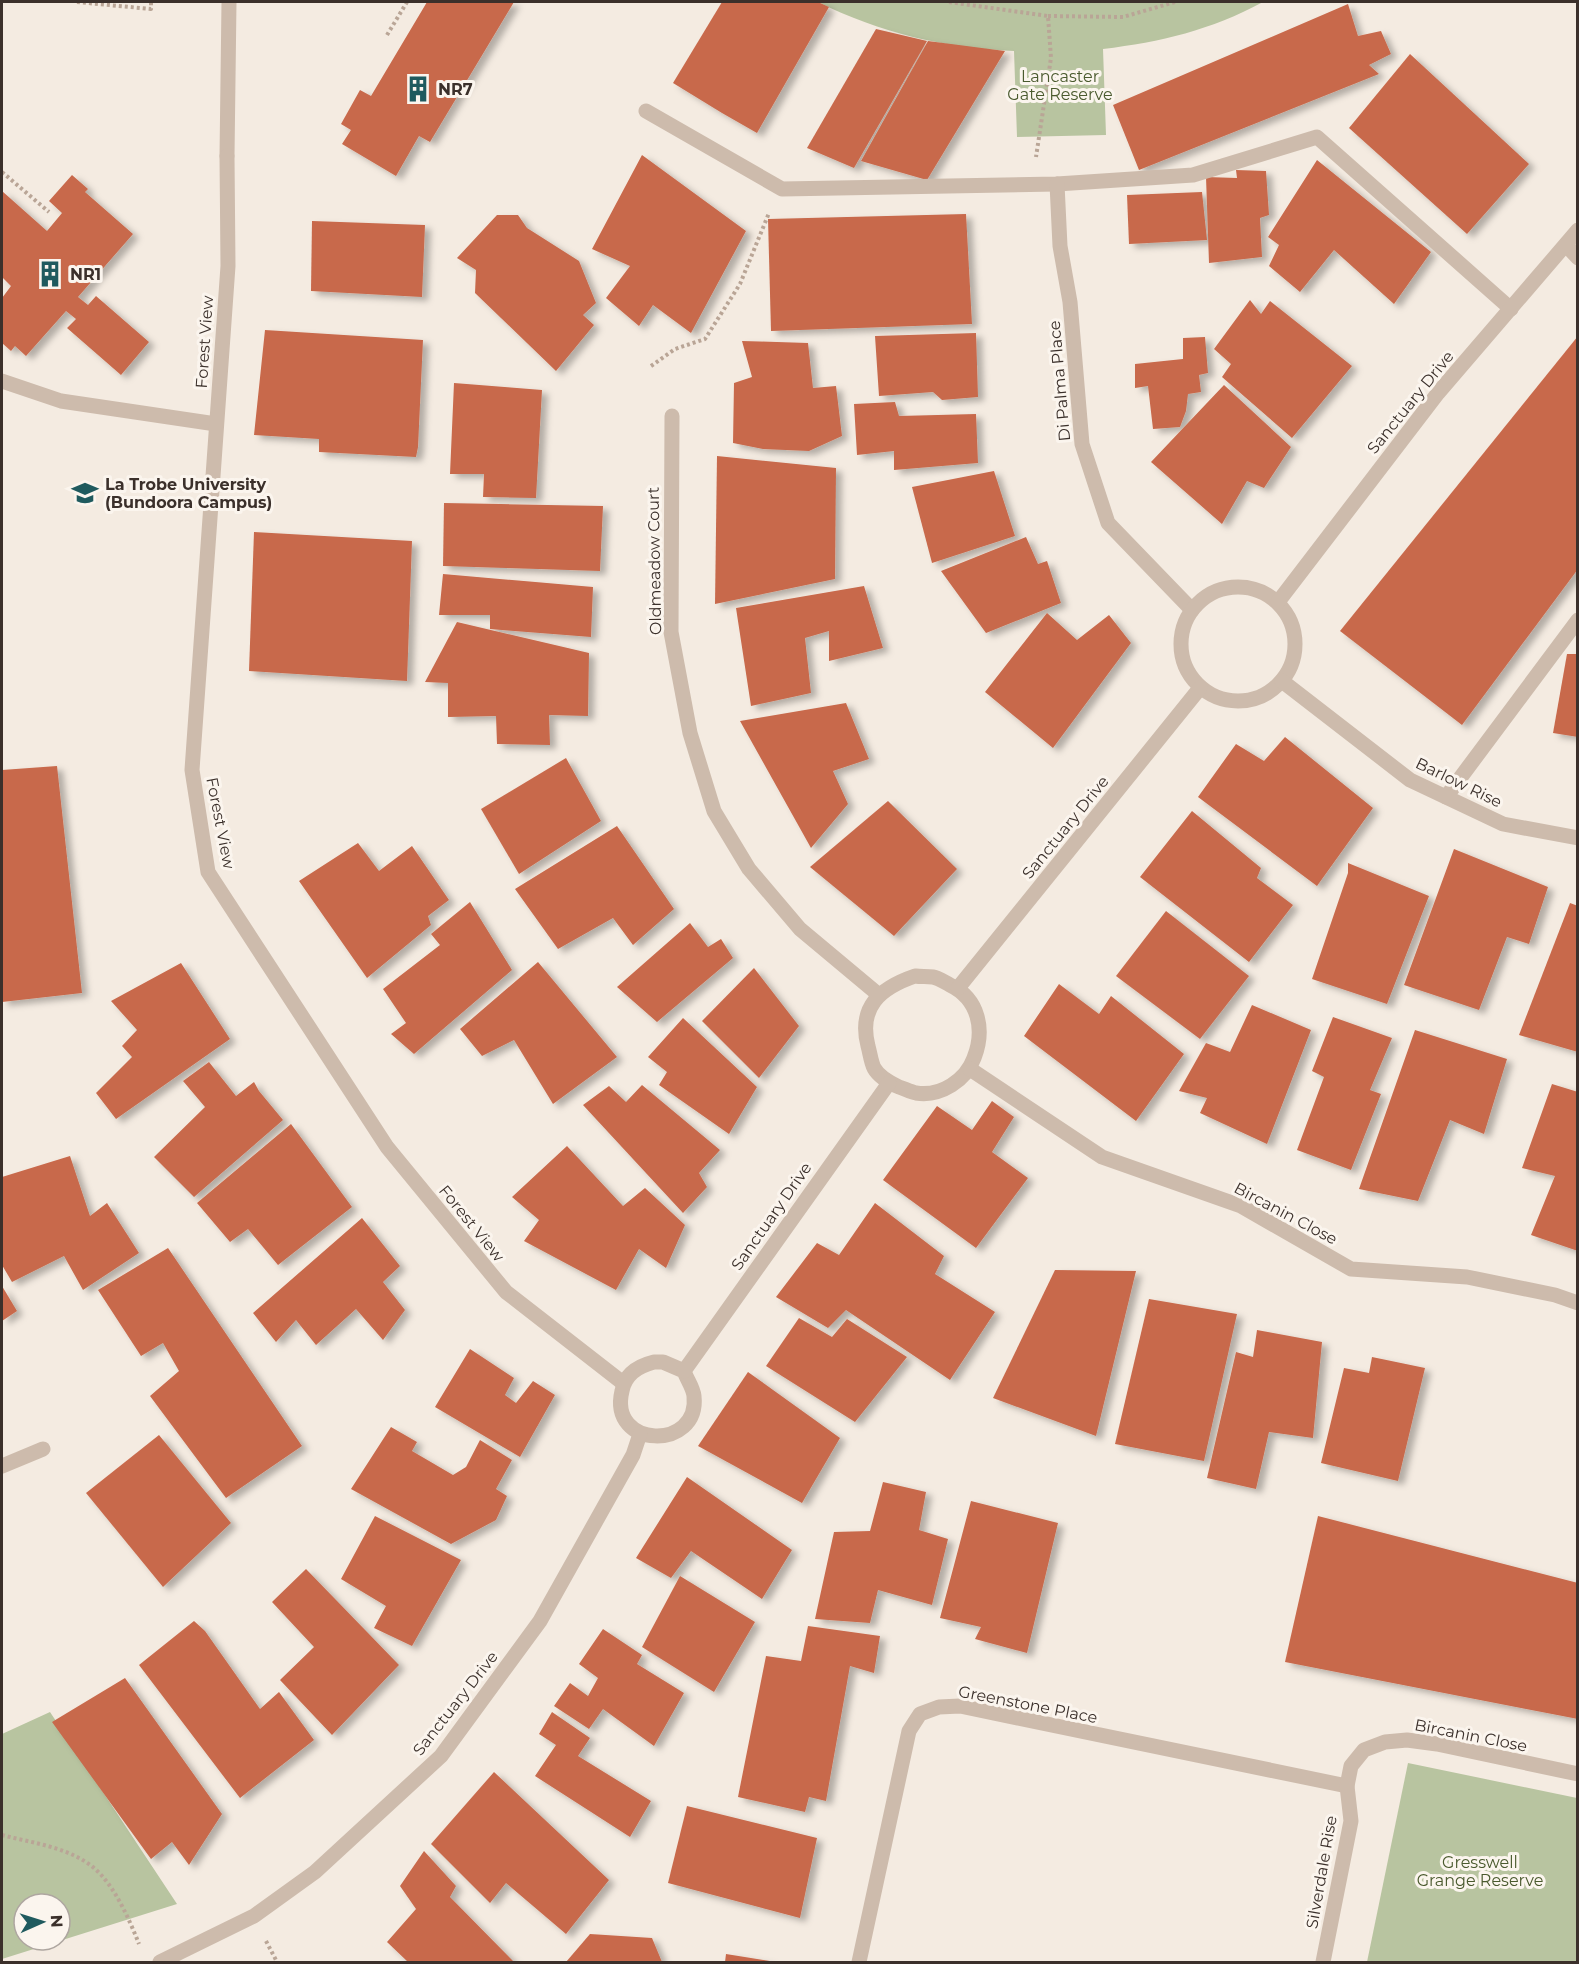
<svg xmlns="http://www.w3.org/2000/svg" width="1579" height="1964" viewBox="0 0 1579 1964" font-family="Montserrat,sans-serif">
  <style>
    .green { fill: #b8c4a0; fill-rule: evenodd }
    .building { fill: #c8694b; filter: url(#shadow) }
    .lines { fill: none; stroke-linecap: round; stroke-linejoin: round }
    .path { stroke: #b9a596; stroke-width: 4; stroke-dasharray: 3 3; stroke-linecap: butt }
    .lane { stroke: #cdbbac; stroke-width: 15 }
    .street { stroke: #cdbbac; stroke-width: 15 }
    .labels { text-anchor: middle; stroke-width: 6; stroke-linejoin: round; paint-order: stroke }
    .park-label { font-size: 16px; fill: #4a5a2e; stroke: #fbf5ee }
    .poi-label { font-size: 16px; font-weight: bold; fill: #3b302b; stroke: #fbf5ee; text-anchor: start }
    .street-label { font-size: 16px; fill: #3b302b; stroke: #fbf5ee }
  </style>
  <defs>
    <filter id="shadow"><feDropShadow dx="6" dy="4" stdDeviation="3" flood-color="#0004"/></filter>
  </defs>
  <rect width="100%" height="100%" fill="#f4ebe1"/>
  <g class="green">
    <path d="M 818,2 L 1263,2 C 1211,30 1161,42 1103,49 L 1106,135 L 1017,137 L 1014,51 C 943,48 881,33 818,2 Z"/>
    <path d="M 50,1712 L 177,1904 L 2,1959 L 2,1734 ZM 24,1904 L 60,1904 L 60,1940 L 24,1940 Z"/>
    <polygon points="1408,1763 1577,1798 1577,1962 1367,1962"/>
  </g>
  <g class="building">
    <polygon points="427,2 514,2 430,142 419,136 396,176 342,144 351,130 341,124 360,90 371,96"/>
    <polygon points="722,2 818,2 829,7 757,133 722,113 673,83"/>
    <polygon points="1348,4 1358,36 1381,31 1391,54 1369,65 1379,74 1139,170 1113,105"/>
    <polygon points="876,29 927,41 854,168 807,148"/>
    <polygon points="928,41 1005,51 927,180 861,161"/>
    <polygon points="1410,54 1529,164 1467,234 1349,128"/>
    <polygon points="642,155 746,231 691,333 653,305 639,326 606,298 630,266 592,249"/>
    <polygon points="1317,160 1431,252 1394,304 1334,250 1300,292 1269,266 1279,245 1268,237"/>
    <polygon points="1236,170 1266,171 1269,215 1260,218 1262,257 1209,263 1206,177 1237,178"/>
    <polygon points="72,175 88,189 85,192 133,234 78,297 88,305 96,296 149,342 121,375 67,328 76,319 66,311 26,356 15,346 11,351 2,343 2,298 11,286 2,277 2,191 47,231 62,213 49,201"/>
    <polygon points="1202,192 1207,240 1129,244 1127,195"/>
    <polygon points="966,214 972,324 771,331 768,219"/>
    <polygon points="497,215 518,215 527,228 579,261 596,303 583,315 594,325 556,371 475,293 476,270 457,258"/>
    <polygon points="312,221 425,225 422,297 311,291"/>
    <polygon points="1250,300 1261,314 1270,301 1352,366 1292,438 1222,377 1231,364 1214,349"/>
    <polygon points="265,330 423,340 418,447 416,457 319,452 319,439 254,435"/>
    <polygon points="976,333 978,397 942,400 933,392 879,396 875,336"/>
    <polygon points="1578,336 1578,569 1462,725 1340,631"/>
    <polygon points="1205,337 1208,373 1199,375 1201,392 1188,394 1186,411 1180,427 1153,429 1148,386 1135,388 1135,364 1183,359 1183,338"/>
    <polygon points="742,341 808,343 813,388 836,386 842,436 809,451 763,449 733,443 734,383 752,377"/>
    <polygon points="454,383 542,390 536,498 483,497 484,474 450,474"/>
    <polygon points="1224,385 1291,447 1264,488 1247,481 1222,524 1151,462"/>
    <polygon points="895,402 899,416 976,414 978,463 894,470 894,451 857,455 854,404"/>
    <polygon points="717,456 836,468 835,579 715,604"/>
    <polygon points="994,471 1015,536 932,563 912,487"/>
    <polygon points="444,503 603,506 600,571 443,566"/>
    <polygon points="254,532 412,541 407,681 249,671"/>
    <polygon points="1026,537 1038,564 1047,561 1061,603 986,633 941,571"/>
    <polygon points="443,574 593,587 591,637 490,629 490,615 439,615"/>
    <polygon points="864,586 883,648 829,661 829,631 805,638 811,693 751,706 736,608"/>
    <polygon points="1047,613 1077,640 1109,615 1131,643 1053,748 985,692"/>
    <polygon points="457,622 589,653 588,716 549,715 550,745 497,744 496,716 448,717 448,683 425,682"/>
    <polygon points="1567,654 1578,654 1578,737 1553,733"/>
    <polygon points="846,703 869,759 833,771 848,804 811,848 740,721"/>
    <polygon points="1285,737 1373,808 1317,886 1198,797 1236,744 1264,761"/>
    <polygon points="566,758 601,821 519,874 481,809"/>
    <polygon points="57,766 82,993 2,1002 2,770"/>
    <polygon points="888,801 957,869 894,936 810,867"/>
    <polygon points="1192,811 1261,868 1257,878 1293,905 1249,962 1140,877"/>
    <polygon points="617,826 674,909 633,945 613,918 558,949 515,889"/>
    <polygon points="358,843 379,871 412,846 449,900 428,916 431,925 367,978 299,881"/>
    <polygon points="1454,849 1548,887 1529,944 1507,937 1479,1010 1404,985"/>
    <polygon points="1348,863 1429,896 1387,1004 1312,979 1348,873"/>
    <polygon points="470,902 512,970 414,1054 391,1034 406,1023 383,989 440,945 431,934"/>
    <polygon points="1570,903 1578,906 1578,1052 1519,1035"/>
    <polygon points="1166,911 1249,976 1200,1039 1116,976"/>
    <polygon points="690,923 708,947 721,939 733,958 657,1022 617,987"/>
    <polygon points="538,962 617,1057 553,1104 514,1040 482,1056 460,1029"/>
    <polygon points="181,963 230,1039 116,1119 96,1093 132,1057 122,1046 137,1030 111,1001"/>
    <polygon points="754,968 799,1026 759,1078 702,1021"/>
    <polygon points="1059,984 1099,1014 1111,996 1184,1054 1136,1121 1024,1036"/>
    <polygon points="1252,1005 1311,1030 1267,1144 1200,1113 1207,1098 1179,1091 1206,1043 1230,1052"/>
    <polygon points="1333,1017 1392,1038 1370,1090 1381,1094 1351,1170 1297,1150 1324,1077 1312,1071"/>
    <polygon points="683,1018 757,1087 729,1134 659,1085 667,1072 648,1057"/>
    <polygon points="1415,1030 1507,1059 1484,1134 1450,1120 1418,1201 1359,1189"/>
    <polygon points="209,1062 236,1096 254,1082 259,1091 283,1120 194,1197 154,1157 205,1107 183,1081"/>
    <polygon points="1552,1084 1578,1092 1578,1251 1531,1235 1555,1176 1522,1168"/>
    <polygon points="642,1085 720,1150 699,1173 707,1187 683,1213 583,1105 609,1086 626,1102"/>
    <polygon points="992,1101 1014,1117 992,1152 1028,1178 976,1248 883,1180 937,1106 972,1130"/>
    <polygon points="291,1124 352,1207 278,1265 248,1229 230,1242 197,1203"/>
    <polygon points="567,1146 623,1206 645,1188 685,1225 666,1268 639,1249 616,1290 524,1241 539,1220 512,1197"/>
    <polygon points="70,1156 90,1216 107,1203 139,1253 83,1290 64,1256 12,1282 2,1265 2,1177"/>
    <polygon points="875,1203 944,1256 935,1274 995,1312 950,1380 846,1310 828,1328 776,1297 817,1243 839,1255"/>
    <polygon points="362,1218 400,1266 383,1282 405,1310 383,1340 356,1309 316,1345 296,1320 276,1342 253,1313"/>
    <polygon points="168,1248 302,1446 226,1498 150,1396 179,1371 163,1343 141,1356 98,1290"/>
    <polygon points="1055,1270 1136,1271 1096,1436 993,1398"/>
    <polygon points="2,1286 17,1311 2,1321"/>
    <polygon points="1149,1299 1237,1314 1204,1461 1115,1444"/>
    <polygon points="799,1318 832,1337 847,1319 907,1357 855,1422 766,1366"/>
    <polygon points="1257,1330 1322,1342 1313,1438 1269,1432 1256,1489 1207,1478 1236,1352 1253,1357"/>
    <polygon points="470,1349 514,1378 505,1395 516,1403 533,1381 555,1395 520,1457 435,1407"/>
    <polygon points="1372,1357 1425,1368 1398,1481 1321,1463 1344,1368 1369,1373"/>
    <polygon points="748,1372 840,1438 802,1503 698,1446"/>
    <polygon points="391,1427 417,1442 412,1451 453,1475 466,1467 480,1440 512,1460 496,1489 507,1496 496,1520 451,1544 351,1489"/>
    <polygon points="159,1435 231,1523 163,1587 86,1493"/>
    <polygon points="687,1477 792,1550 762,1599 691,1551 671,1578 636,1558"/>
    <polygon points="883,1482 926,1492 919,1530 948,1539 932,1605 878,1590 870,1623 815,1619 834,1532 870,1531"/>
    <polygon points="971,1501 1058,1523 1027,1653 975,1639 981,1627 940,1618"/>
    <polygon points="375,1516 461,1560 412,1646 374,1628 386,1606 341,1579"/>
    <polygon points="1318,1516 1578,1583 1578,1719 1285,1662"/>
    <polygon points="306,1569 399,1665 332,1735 280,1680 314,1647 272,1602"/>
    <polygon points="680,1576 755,1622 714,1692 642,1647"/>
    <polygon points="194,1621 205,1631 260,1709 279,1692 314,1740 240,1798 139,1665"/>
    <polygon points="808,1626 880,1636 874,1673 850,1666 826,1801 809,1797 805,1812 738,1797 766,1656 801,1661"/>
    <polygon points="603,1629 642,1655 637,1664 684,1693 654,1746 603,1709 589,1729 554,1706 570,1683 588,1696 598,1678 579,1664"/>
    <polygon points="125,1678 222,1814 189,1865 172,1842 151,1859 52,1722"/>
    <polygon points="552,1712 590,1738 578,1756 651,1801 630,1837 535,1776 556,1745 539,1734"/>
    <polygon points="494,1772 609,1880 566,1934 506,1883 490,1903 431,1844"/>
    <polygon points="687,1806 817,1838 800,1918 668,1883"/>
    <polygon points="424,1851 456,1886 450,1897 514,1962 408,1962 387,1942 416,1909 400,1886"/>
    <polygon points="590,1934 652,1938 662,1962 566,1962"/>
    <polygon points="726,1954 770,1961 770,1962 725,1962"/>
  </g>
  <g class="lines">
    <g class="path">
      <polyline points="77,2 151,9 151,2"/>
      <polyline points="949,2 1048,16 1051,58 1036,157"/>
      <polyline points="1048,16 1123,17 1175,2"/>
      <polyline points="387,35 407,2"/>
      <polyline points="2,172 49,212"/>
      <polyline points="651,366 675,349 705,339 740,284 769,213"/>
      <path d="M 2,1835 C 32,1843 69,1847 94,1868 C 115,1886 129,1919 139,1944"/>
      <polyline points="266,1941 277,1962"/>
    </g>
    <g class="lane">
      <polyline points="227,156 229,2"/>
      <polyline points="2,381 61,401 216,424"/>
      <polyline points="1446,797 1578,620"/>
    </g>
    <g class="street">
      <polyline points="646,111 782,189 1057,184 1193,175 1317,137 1511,309"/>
      <polyline points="227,156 228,266 192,770 208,872 387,1147 506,1292 623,1383"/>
      <polyline points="1057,184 1060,246 1070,302 1082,444 1108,523 1192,610"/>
      <polyline points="1566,245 1578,258"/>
      <polyline points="672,416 671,632 690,733 714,811 749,869 800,929 879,995"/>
      <circle cx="1238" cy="644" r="57"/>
      <polyline points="1278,602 1438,393 1578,230"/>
      <polyline points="1282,681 1410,780 1503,824 1578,838"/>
      <path d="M 915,976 C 921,977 927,976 933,977 C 939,978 944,982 950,985 C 979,999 985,1030 974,1058 C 966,1080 941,1097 916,1093 C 911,1092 905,1089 899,1087 C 890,1083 879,1077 874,1068 C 871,1062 870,1053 868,1046 C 858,1007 880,988 915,976 Z"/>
      <polyline points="958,988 1200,688"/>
      <polyline points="970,1069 1102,1157 1241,1206 1351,1269 1467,1277 1555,1295 1578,1303"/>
      <path d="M 654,1362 L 663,1362 L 684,1371 C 687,1380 693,1387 694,1396 C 700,1451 608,1449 622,1391 C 625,1374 638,1366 654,1362 Z"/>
      <polyline points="684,1371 889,1083"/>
      <polyline points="2,1466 43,1449"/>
      <polyline points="160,1962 254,1916 315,1872 441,1756 540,1621 633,1455 640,1434"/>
      <polyline points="859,1962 909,1731 920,1714 939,1707 960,1706 1347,1786"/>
      <polyline points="1323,1962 1351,1821 1347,1786 1351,1766 1364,1750 1385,1742 1407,1740 1437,1744 1578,1774"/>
    </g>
  </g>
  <defs>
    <g id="building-bare" transform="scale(2.07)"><path d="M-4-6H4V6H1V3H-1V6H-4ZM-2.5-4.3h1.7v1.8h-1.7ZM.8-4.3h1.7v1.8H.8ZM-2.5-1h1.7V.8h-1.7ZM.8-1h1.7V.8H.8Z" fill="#1f5a5e" stroke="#fbf5ee" stroke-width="2.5" paint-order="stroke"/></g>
    <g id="university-bare" transform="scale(2.07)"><path d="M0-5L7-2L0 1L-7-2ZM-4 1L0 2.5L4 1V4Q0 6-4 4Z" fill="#1f5a5e" stroke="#fbf5ee" stroke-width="2.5" paint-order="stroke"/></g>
  </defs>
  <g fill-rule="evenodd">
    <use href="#building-bare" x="418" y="89"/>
    <use href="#building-bare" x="50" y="274"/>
    <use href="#university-bare" x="85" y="493"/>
  </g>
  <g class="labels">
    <g class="park-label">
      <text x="1060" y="82">Lancaster<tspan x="1060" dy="18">Gate Reserve</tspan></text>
      <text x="1480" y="1868">Gresswell<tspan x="1480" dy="18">Grange Reserve</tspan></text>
    </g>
    <g class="poi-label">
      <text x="438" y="95">NR7</text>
      <text x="70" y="280">NR1</text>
      <text x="105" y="490">La Trobe University<tspan x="105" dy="18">(Bundoora Campus)</tspan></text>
    </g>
    <g class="street-label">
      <text transform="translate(204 342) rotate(-86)" y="6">Forest View</text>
      <text transform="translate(1059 381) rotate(-95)" y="6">Di Palma Place</text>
      <text transform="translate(1410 402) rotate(-51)" y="6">Sanctuary Drive</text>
      <text transform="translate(654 561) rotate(-91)" y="6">Oldmeadow Court</text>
      <text transform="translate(1459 782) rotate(26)" y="6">Barlow Rise</text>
      <text transform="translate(221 823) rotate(79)" y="6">Forest View</text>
      <text transform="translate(1065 827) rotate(-51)" y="6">Sanctuary Drive</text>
      <text transform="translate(1286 1213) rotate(28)" y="6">Bircanin Close</text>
      <text transform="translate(771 1216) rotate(-55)" y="6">Sanctuary Drive</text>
      <text transform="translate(472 1223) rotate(51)" y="6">Forest View</text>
      <text transform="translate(455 1703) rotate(-52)" y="6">Sanctuary Drive</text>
      <text transform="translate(1028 1704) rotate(11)" y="6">Greenstone Place</text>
      <text transform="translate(1471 1735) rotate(11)" y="6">Bircanin Close</text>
      <text transform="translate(1321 1872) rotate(-80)" y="6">Silverdale Rise</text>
    </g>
  </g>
  <rect width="1579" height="1964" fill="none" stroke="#3b302b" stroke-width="6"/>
  <g transform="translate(42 1922) rotate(87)"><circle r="28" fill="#fbf5ee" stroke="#aea6a0" stroke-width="1.5"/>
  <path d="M0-4.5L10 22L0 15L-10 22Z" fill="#1f5a5e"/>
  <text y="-9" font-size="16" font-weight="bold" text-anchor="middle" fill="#3b302b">N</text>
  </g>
</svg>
